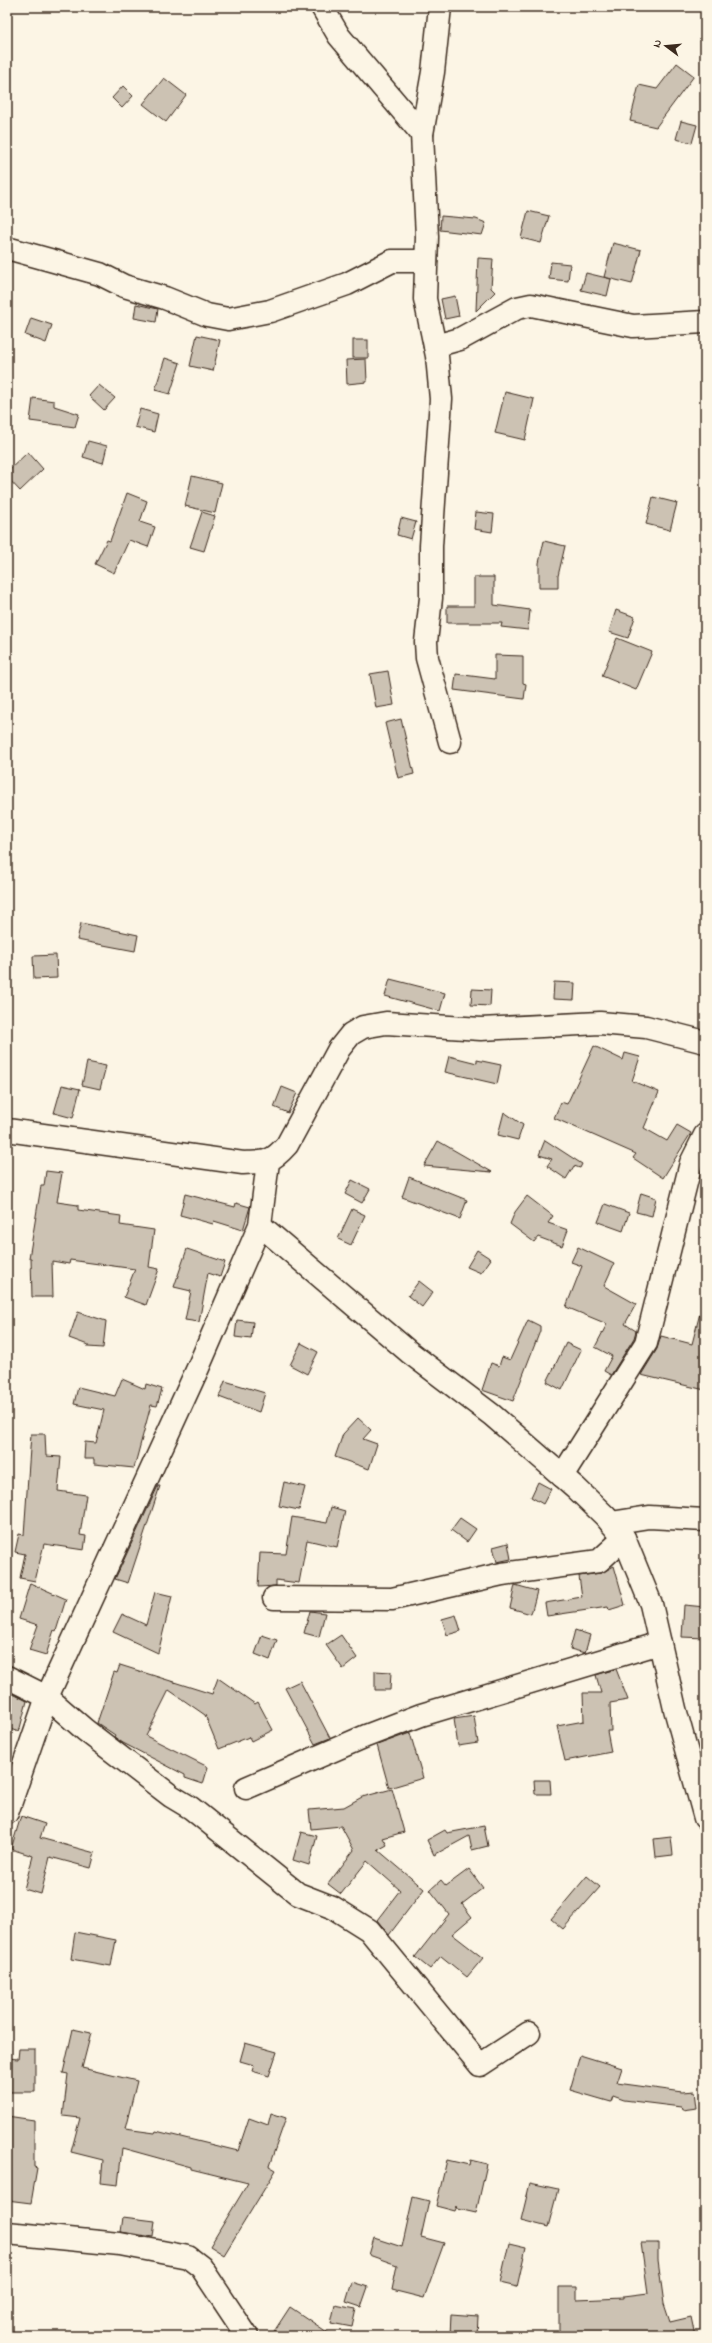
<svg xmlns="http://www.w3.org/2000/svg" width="712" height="2343" viewBox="0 0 712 2343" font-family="'Indie Flower',sans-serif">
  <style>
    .building { fill: #ccc2b3; stroke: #3b2a1e }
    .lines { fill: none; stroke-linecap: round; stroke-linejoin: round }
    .minor-casing { stroke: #3b2a1e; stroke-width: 25 }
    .minor { stroke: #fcf5e5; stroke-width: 22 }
  </style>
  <rect width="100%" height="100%" fill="#fcf5e5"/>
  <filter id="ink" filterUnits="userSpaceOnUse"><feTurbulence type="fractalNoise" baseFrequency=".025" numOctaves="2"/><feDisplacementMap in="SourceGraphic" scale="8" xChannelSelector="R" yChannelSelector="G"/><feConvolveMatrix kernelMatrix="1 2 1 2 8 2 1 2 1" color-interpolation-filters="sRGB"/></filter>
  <g filter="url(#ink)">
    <g class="building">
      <polygon points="677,63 694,76 656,127 630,121 639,85 657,89"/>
      <polygon points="164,78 186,95 166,122 143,104"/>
      <polygon points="123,86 133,96 122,108 112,98"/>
      <polygon points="681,121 697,125 692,143 676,139"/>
      <polygon points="528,211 549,216 541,243 521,238"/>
      <polygon points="441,216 476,219 486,223 482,235 440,230"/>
      <polygon points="613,243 641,250 632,284 604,277"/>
      <polygon points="478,258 493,259 491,288 495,292 476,311"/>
      <polygon points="551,262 570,264 568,281 549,279"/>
      <polygon points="586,273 611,279 607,296 581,290"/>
      <polygon points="455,296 459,316 445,319 441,299"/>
      <polygon points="136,304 158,309 156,322 134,318"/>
      <polygon points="31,318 52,325 46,343 25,335"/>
      <polygon points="197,335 220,340 213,371 190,366"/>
      <rect x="353" y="340" width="15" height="18"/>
      <polygon points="165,358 180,363 170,394 155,390"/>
      <polygon points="366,359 367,382 347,384 346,360"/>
      <polygon points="99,385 115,398 104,410 89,396"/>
      <polygon points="505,392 534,399 525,440 495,433"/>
      <polygon points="33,398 54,401 54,406 79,414 75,427 30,421"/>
      <polygon points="140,409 158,414 154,432 135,427"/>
      <polygon points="88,441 107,446 103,463 83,457"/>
      <polygon points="28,452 43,469 20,491 7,477 7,472"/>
      <polygon points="192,476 222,483 215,513 185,506"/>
      <polygon points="127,493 147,501 140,522 155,527 148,547 129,540 114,573 95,564 107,540 110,541"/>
      <polygon points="653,497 677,503 670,530 646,524"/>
      <polygon points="202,512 215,516 204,551 190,547"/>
      <polygon points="476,512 494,514 492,532 474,529"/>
      <polygon points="401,518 416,522 411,539 397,535"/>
      <polygon points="544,541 565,546 558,576 558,588 539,588 539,563"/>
      <polygon points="474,577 494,577 494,605 530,610 528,630 501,627 502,623 447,623 447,606 474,606"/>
      <polygon points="616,610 635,617 628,638 609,632"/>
      <polygon points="617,638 652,652 636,690 602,676"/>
      <polygon points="495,655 523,656 523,683 526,684 524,699 454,690 456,674 495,679"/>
      <polygon points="388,671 394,705 376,708 370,674"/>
      <polygon points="401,719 414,774 398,778 385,723"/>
      <polygon points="81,923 138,935 135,951 77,940"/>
      <polygon points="56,955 57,978 34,979 33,956"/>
      <polygon points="390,979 445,993 440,1011 385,996"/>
      <polygon points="554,982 575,983 574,1000 553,999"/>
      <polygon points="472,989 491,990 490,1006 471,1005"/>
      <polygon points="594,1046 623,1060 625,1053 640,1057 632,1081 659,1092 644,1128 667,1141 677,1125 691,1133 663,1178 633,1158 636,1154 554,1118 561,1102 567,1104"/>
      <polygon points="449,1056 477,1063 477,1060 501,1065 497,1084 445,1072"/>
      <polygon points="87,1062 106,1066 100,1089 82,1085"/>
      <polygon points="62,1085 80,1089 73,1118 54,1113"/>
      <polygon points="282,1087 297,1093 288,1113 274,1107"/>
      <polygon points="504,1112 523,1125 518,1140 498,1135"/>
      <polygon points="545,1140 582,1164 580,1168 574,1166 566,1179 547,1166 552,1159 539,1155"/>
      <polygon points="438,1141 492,1172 424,1166"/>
      <polygon points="46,1171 62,1173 57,1202 78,1205 78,1210 121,1216 120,1225 154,1230 149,1267 159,1269 146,1305 124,1297 135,1269 70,1260 69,1264 52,1261 53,1297 32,1297 31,1258 29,1258 41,1186 44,1186"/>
      <polygon points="409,1177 467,1200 460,1219 402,1197"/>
      <polygon points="352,1180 370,1189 362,1203 345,1194"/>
      <polygon points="641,1193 656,1198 652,1216 636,1212"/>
      <polygon points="185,1194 235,1207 236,1203 250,1207 243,1230 214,1221 213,1224 180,1215"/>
      <polygon points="527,1196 553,1216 548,1223 568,1230 562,1246 538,1237 534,1242 510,1224 515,1212"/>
      <polygon points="605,1204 629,1213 623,1231 598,1222"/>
      <polygon points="352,1209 365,1215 351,1245 338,1239"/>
      <polygon points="578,1247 614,1264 604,1286 636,1304 625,1324 636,1331 634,1338 611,1375 604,1371 612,1356 595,1347 607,1324 566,1307 582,1266 571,1262"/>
      <polygon points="187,1249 225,1262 220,1277 208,1273 199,1322 185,1320 191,1291 174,1287"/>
      <polygon points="477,1250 491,1259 481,1273 467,1267"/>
      <polygon points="419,1281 433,1292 422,1307 408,1296"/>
      <polygon points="78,1312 106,1321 103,1348 88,1347 88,1345 69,1338"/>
      <polygon points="700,1313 705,1314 705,1390 641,1375 657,1349 661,1336 692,1344"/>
      <polygon points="237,1320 253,1322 251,1339 235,1337"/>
      <polygon points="528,1320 540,1326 540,1331 513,1401 482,1390 491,1363 499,1366 502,1357 510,1360"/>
      <polygon points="301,1343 318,1352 307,1374 290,1365"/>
      <polygon points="566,1343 581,1350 562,1390 547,1382"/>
      <polygon points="122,1379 145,1389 146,1384 162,1389 157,1406 151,1405 134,1468 94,1464 94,1459 84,1459 85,1442 96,1443 104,1410 74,1404 78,1387 115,1396"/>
      <polygon points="225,1381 265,1393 259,1412 219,1397"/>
      <polygon points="358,1418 371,1430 363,1439 377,1444 369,1469 335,1457 343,1434"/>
      <polygon points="31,1434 45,1434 46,1456 61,1457 58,1491 86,1495 80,1535 86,1536 84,1550 44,1544 35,1581 20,1578 25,1554 15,1552 19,1534 24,1535"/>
      <polygon points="284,1482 305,1487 299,1510 279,1506"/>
      <polygon points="538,1482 551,1489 543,1504 531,1497"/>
      <polygon points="158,1486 160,1486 128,1583 115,1579"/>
      <polygon points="331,1507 345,1511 337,1547 307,1540 299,1583 276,1580 276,1586 258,1587 260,1553 286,1554 292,1517 327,1523"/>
      <polygon points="460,1518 476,1529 467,1542 451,1530"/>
      <polygon points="508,1543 511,1559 497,1562 493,1547"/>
      <polygon points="614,1566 625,1605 609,1610 608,1607 547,1616 545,1603 582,1597 579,1576 601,1573"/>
      <polygon points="30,1583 66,1599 56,1631 54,1630 46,1655 29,1650 38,1625 19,1619"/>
      <polygon points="515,1585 537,1591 531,1614 510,1608"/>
      <polygon points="155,1592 172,1596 158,1653 113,1632 122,1614 146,1625"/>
      <polygon points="684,1605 705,1607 705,1638 682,1637"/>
      <polygon points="310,1611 325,1613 319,1637 304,1633"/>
      <polygon points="456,1615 461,1631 447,1635 442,1619"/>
      <polygon points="575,1630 590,1635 585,1653 570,1649"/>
      <polygon points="262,1635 277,1640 270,1660 255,1654"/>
      <polygon points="341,1635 357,1658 343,1669 326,1645"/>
      <polygon points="120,1665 212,1694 218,1678 255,1704 258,1702 273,1730 251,1741 249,1737 219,1749 205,1715 169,1690 146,1736 208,1767 203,1784 185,1778 185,1775 123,1743 114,1737 115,1735 97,1723 114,1672 117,1673"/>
      <polygon points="616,1669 628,1700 610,1703 611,1731 607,1731 611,1752 565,1761 557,1726 584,1721 583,1693 601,1693 596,1675"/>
      <polygon points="375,1671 391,1672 390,1690 375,1690"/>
      <polygon points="300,1681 330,1738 315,1744 285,1688"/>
      <polygon points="7,1691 27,1701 19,1732 7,1728"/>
      <polygon points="474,1716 478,1743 458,1746 454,1719"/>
      <polygon points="410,1733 423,1778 389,1788 377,1745"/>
      <polygon points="534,1780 550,1780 551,1794 535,1794"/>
      <polygon points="392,1789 404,1832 383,1838 387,1845 378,1850 424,1889 389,1935 377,1920 400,1890 367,1861 341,1894 328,1884 354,1850 341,1826 311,1829 309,1810 344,1807 362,1797"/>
      <polygon points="21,1816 45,1824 40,1838 95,1853 91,1868 50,1857 41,1894 24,1889 33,1856 11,1849"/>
      <polygon points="484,1826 488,1846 472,1850 469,1836 434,1855 427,1840 445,1830 447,1833"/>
      <polygon points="301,1832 317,1836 309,1865 293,1860"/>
      <polygon points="671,1837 673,1855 656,1857 654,1839"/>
      <polygon points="469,1869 483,1888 462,1904 472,1917 452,1934 483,1958 467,1977 441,1956 430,1969 415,1957 449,1914 430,1890 441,1880 446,1886"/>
      <polygon points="587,1876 600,1887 563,1929 551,1919"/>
      <polygon points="75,1932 116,1940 111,1966 71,1959"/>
      <polygon points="73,2029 91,2033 82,2068 137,2081 125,2129 155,2133 156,2131 238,2151 249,2118 268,2125 271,2113 286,2118 269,2166 276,2170 224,2255 210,2246 248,2183 191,2169 191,2167 122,2148 118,2185 101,2183 103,2160 71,2152 80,2118 63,2116 68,2074 63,2073"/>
      <polygon points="245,2043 277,2052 269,2076 252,2071 254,2065 240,2061"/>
      <polygon points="19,2049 35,2049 35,2092 7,2092 7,2058 18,2059"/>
      <polygon points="580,2055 622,2068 617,2083 683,2092 695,2091 697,2108 682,2110 681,2107 624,2100 613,2096 611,2102 570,2090"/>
      <polygon points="7,2116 34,2120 34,2167 37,2168 31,2203 7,2200"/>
      <polygon points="447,2160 469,2165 470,2160 487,2164 476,2213 458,2209 457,2206 455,2211 436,2206"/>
      <polygon points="530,2183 558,2189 548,2227 521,2220"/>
      <polygon points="413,2197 429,2201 421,2237 444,2243 424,2298 392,2290 397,2265 369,2255 374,2238 402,2247"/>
      <polygon points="123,2217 155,2221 153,2237 121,2232"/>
      <polygon points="509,2243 526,2247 517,2287 500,2283"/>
      <polygon points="641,2243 658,2243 658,2260 664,2304 670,2322 691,2317 695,2336 559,2336 559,2287 577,2287 577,2300 624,2298 624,2296 648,2293"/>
      <polygon points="352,2282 368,2287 361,2307 346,2302"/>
      <polygon points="335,2305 356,2309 352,2327 331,2323"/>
      <polygon points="290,2307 333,2336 271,2336"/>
      <polygon points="451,2314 478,2316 477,2336 450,2336"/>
    </g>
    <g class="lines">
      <g class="minor-casing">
        <g id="minor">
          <polyline points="322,7 339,36 422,134"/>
          <polyline points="440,7 433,72 422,134 427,237 425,299 437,356 441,399 431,546 431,598 426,642 427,658 450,742"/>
          <polyline points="7,248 100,274 124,286 165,298 207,315 228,319 270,311 347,284 392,261 426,261"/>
          <polyline points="435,346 460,339 517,308 531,305 633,326 705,322"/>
          <path d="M 7,1130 L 243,1163 C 266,1162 271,1163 287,1145 L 339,1049 L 351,1034 L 363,1027 L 386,1023 L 481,1029 L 600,1023 L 646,1027 L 705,1042"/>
          <polyline points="260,1225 409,1352 492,1415 576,1488 605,1516 624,1538 651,1604 675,1709 705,1818"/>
          <polyline points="562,1476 646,1343 691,1163 705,1135"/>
          <polyline points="611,1523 649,1517 705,1520"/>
          <polyline points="274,1598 392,1599 502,1574 599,1561 624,1538"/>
          <polyline points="7,1677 47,1697 85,1730 171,1796 191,1808 298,1894 334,1908 369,1930 480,2065 529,2033"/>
          <polyline points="246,1788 366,1736 421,1715 660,1643"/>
          <polyline points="7,1813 47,1697 198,1368 260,1225 268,1162"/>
          <polyline points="7,2233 120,2244 188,2257 201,2267 247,2336"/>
        </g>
      </g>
      <use href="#minor" class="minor"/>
    </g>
  </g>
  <rect width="712" height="2343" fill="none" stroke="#fcf5e5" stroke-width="24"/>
  <rect x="12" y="12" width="688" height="2319" fill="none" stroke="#3b2a1e" stroke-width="1.5" filter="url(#ink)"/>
  <g transform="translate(666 46) rotate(286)" stroke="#fcf5e5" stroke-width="3" paint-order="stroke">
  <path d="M0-3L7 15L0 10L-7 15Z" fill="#3b2a1e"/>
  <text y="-6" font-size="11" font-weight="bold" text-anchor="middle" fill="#3b2a1e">N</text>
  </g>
</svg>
